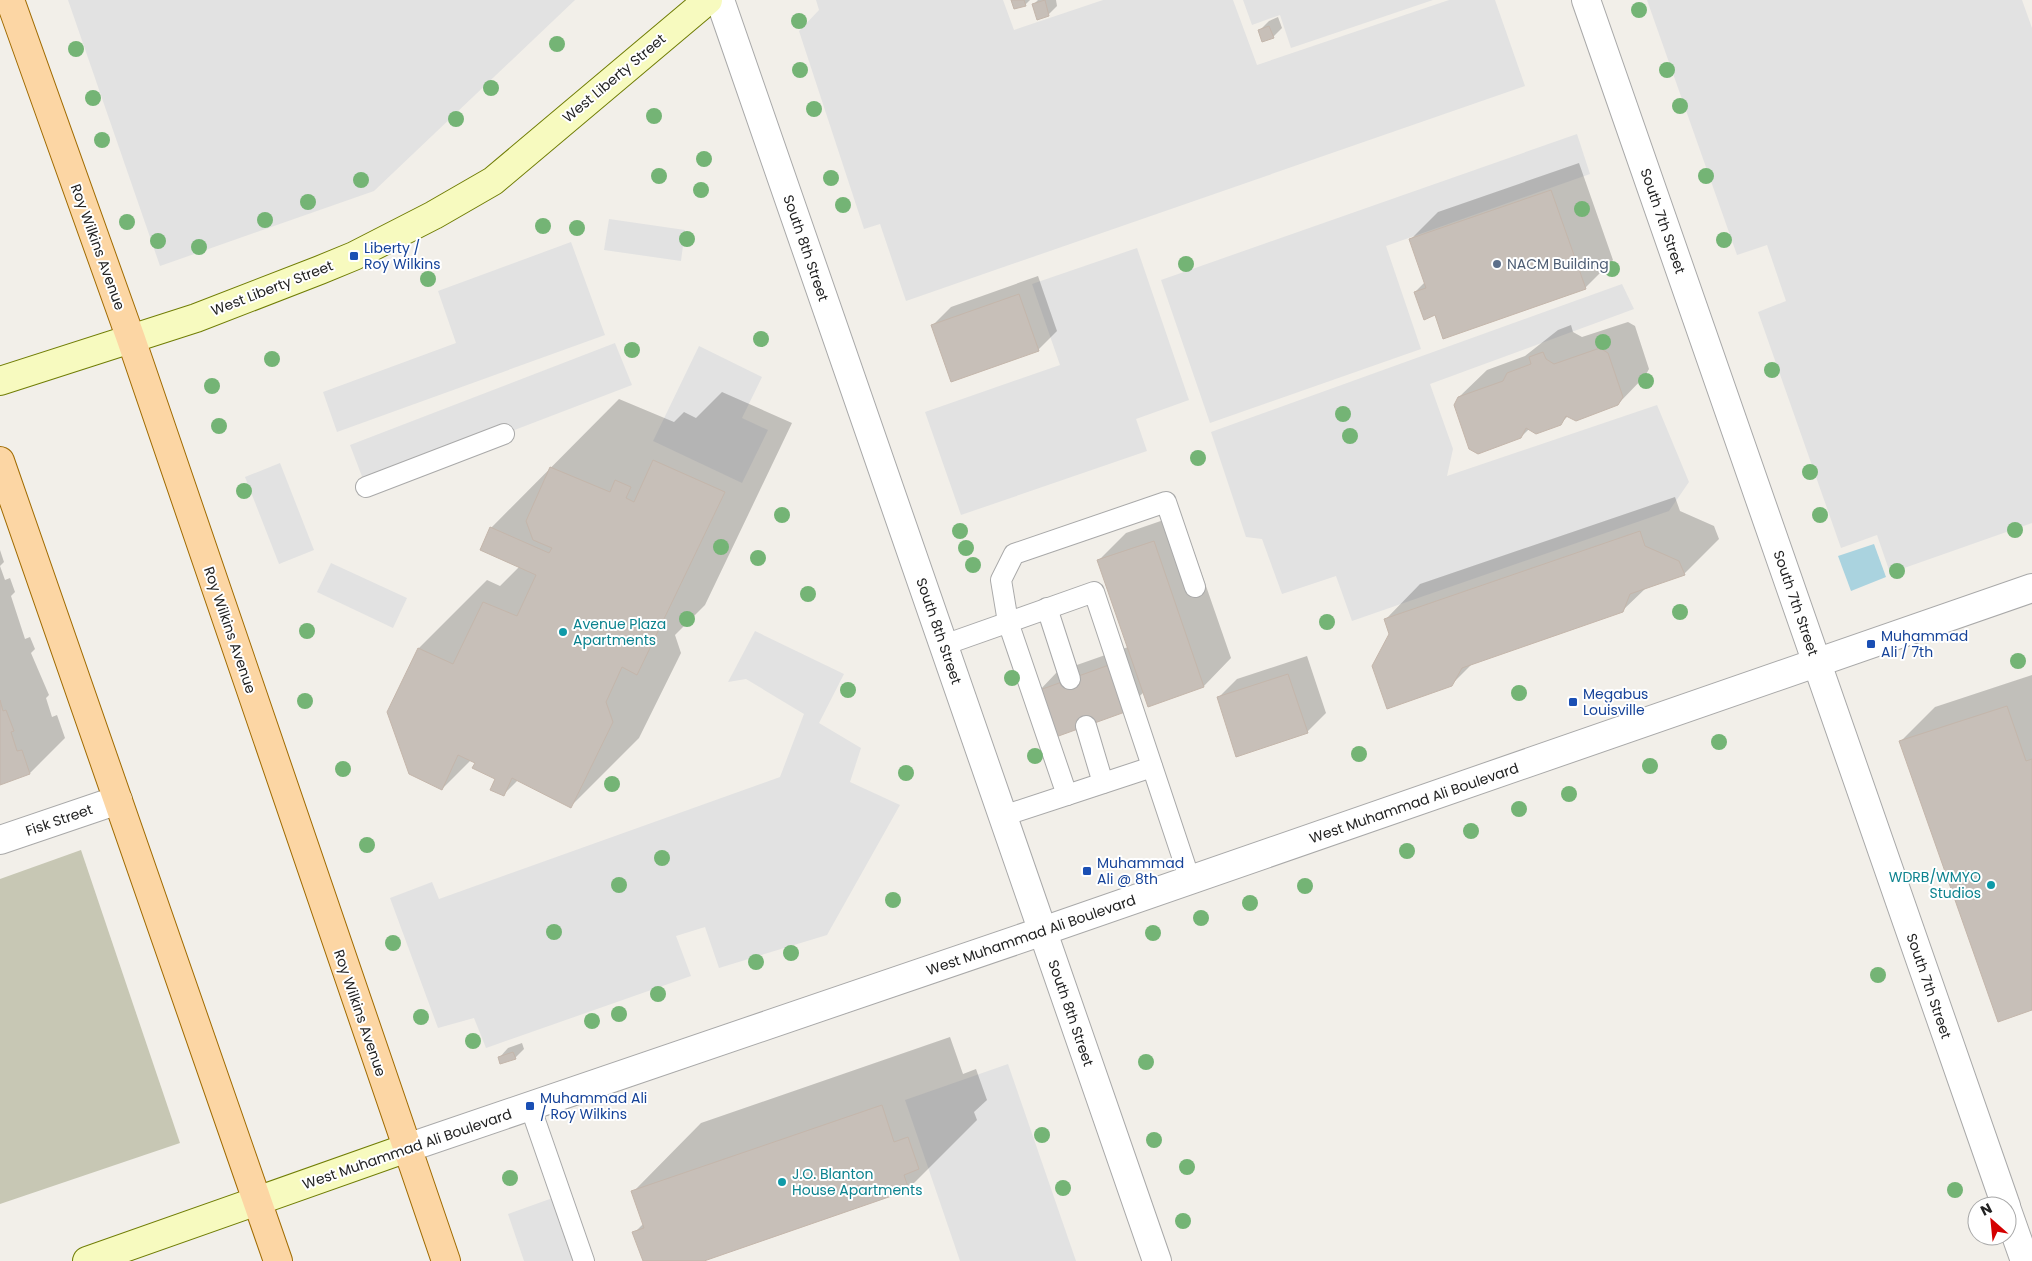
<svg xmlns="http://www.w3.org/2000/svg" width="2032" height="1261" viewBox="0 0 2032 1261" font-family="Poppins,sans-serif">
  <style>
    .construction { fill: #c7c7b4 }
    .parking { fill: #e2e2e2 }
    .water { fill: #aad3df }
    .shadow { fill: #0003 }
    .building { fill: #c7bfb8; stroke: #c4b6ab }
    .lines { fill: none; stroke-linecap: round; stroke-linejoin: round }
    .service-casing { stroke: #a9a9a9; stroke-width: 22 }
    .minor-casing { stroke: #a9a9a9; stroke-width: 30 }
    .tertiary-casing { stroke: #a9a9a9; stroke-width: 30 }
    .secondary-casing { stroke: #707d05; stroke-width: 30 }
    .primary-casing { stroke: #a06b00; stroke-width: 30 }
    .service { stroke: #fff; stroke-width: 20 }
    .minor { stroke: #fff; stroke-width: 28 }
    .tertiary { stroke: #fff; stroke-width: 28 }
    .secondary { stroke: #f7fabf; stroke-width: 28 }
    .primary { stroke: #fcd6a4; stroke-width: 28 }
    .tree { fill: #74b475 }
    .transit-dot { fill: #1a4fb4; stroke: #fff; stroke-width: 2 }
    .service-dot { fill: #5c6f8a; stroke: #fff; stroke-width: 2 }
    .culture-dot { fill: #0f9aa8; stroke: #fff; stroke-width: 2 }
    .labels { text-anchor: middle; stroke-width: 4; stroke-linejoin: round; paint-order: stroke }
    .street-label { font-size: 14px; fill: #222; stroke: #fff }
    .transit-label { font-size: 14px; fill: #164399; stroke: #fff; text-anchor: start }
    .service-label { font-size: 14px; fill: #4e5e75; stroke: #fff; text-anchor: start }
    .culture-label { font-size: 14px; fill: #0d838f; stroke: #fff; text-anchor: start }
  </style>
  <rect width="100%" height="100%" fill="#f2efe9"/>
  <polygon class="construction" points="81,850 180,1143 0,1204 0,879"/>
  <g class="parking">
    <polygon points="68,0 575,0 374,191 160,266"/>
    <polygon points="816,0 1003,0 1014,30 1103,0 1233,0 1257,65 1449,0 1495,0 1525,86 906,301 880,224 864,229 799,31 819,10"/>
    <polygon points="1243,0 1433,0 1291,48 1280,15 1252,25"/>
    <polygon points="1647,0 2022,0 2032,28 2032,523 1890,573 1877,535 1841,548 1758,312 1786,301 1767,245 1737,255"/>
    <polygon points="1577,134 1590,174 1386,246 1421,349 1210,423 1161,280"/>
    <polygon points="609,219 685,230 681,261 604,250"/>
    <polygon points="571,242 605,335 337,432 323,392 456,343 438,291"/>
    <polygon points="1137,248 1189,400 1136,419 1147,451 961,515 925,412 1060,365 1032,284"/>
    <polygon points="1622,284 1634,309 1430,384 1453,449 1447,476 1657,405 1689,482 1669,511 1352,621 1336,576 1282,594 1262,539 1246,537 1211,432"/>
    <polygon points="615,343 632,385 366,487 350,445"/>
    <polygon points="699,346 762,377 742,418 768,430 742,483 653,441"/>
    <polygon points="280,463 314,550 279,564 245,477"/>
    <polygon points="331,563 407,598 393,628 317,592"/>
    <polygon points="755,631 844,674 819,723 861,748 850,782 900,805 827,935 719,968 705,927 676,936 691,976 486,1048 474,1018 438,1028 390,898 432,882 439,899 780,777 804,714 746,679 728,682"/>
    <polygon points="1008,1064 1076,1261 960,1261 905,1100"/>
    <polygon points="561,1195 584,1261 524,1261 508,1214"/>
  </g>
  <polygon class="water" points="1874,544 1886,577 1851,591 1838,556"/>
  <g class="shadow">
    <polygon points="1013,0 1030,0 1025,5"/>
    <polygon points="1038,0 1056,0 1057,6 1048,15 1034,4"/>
    <polygon points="1278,17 1282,28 1273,37 1260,30 1269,21"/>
    <polygon points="1579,163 1613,260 1585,288 1435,314 1415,292 1425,282 1410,240 1438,212"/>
    <polygon points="1038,276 1057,331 1038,350 932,326 951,307"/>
    <polygon points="1628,322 1635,326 1649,369 1645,376 1618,404 1568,416 1560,424 1529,429 1521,437 1459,397 1487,370 1525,356 1558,330 1571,325 1573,332 1582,337"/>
    <polygon points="722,392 792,423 705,605 675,635 681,653 639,738 571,806 518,780 503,795 497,779 471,760 442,789 419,648 487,580 500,586 520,566 491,528 619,399 674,422 684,412 696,418"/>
    <polygon points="1675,497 1680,511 1714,526 1719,539 1684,574 1647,587 1622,611 1474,662 1451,685 1390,634 1385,620 1420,584"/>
    <polygon points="1181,514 1231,658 1204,686 1148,705 1144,692 1124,711 1039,691 1057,672 1128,647 1098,561 1126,533"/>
    <polygon points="0,550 4,562 0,566 5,580 10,578 15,592 11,596 25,639 30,637 35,649 31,653 49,695 46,698 52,717 57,715 65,738 30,773 0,784"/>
    <polygon points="1307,656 1326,713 1307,732 1218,698 1237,679"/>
    <polygon points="2032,675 2032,1009 1900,742 1935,707"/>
    <polygon points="950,1037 963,1074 976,1069 987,1100 974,1112 977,1120 908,1189 700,1261 644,1261 634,1233 644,1223 633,1192 701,1123"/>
    <polygon points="522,1043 524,1049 515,1058 499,1058 508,1048"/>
  </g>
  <g class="building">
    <polygon points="1011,0 1024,0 1026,6 1014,9"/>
    <polygon points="1045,0 1049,16 1037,20 1032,4"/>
    <polygon points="1269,26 1274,38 1262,42 1258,30"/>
    <polygon points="1551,190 1586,289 1443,339 1435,315 1424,320 1414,292 1426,288 1409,239"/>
    <polygon points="1019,294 1039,351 951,382 931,325"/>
    <polygon points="1600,348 1608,353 1623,397 1618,405 1576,421 1566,416 1561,425 1536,434 1526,428 1521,438 1478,454 1469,449 1454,405 1458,397 1503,381 1507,373 1531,364 1529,357 1543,352 1546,359 1554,364"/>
    <polygon points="653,460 725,492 637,675 622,667 606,702 613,722 571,808 512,778 504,796 490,790 495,779 472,768 475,763 458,755 442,790 409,774 387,712 418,648 453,664 483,602 517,616 536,575 480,550 490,527 549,553 552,548 533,540 526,521 550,467 610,492 615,480 631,487 626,498 634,502"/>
    <polygon points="1640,531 1645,546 1679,561 1685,575 1630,594 1623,612 1462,668 1452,686 1387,709 1372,666 1389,634 1384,619"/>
    <polygon points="1154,541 1204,687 1148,707 1097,560"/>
    <polygon points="1109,665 1125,712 1053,738 1037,691"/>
    <polygon points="1288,674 1308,733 1236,757 1217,697"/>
    <polygon points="0,700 3,711 6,710 14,731 11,732 17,751 22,750 30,774 0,785"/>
    <polygon points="2007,706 2026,761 2032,759 2032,1010 1998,1022 1899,741"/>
    <polygon points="513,1052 516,1059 500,1064 498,1057"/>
    <polygon points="882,1105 894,1142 908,1137 919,1169 904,1175 909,1190 704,1261 643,1261 632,1232 644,1228 631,1191"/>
  </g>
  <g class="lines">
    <g class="service-casing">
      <g id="service">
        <polyline points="366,487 504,434"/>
        <polyline points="1047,608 1070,679"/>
        <polyline points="944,645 1094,592 1190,880"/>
        <polyline points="1086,726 1103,783"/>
        <polyline points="1067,795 1152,767"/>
        <polyline points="1003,816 1067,795 1008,622 1001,580 1014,554 1166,502 1195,587"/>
        <polyline points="530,1106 584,1261"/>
      </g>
    </g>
    <g class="minor-casing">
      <polyline id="minor" points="0,840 118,800"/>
    </g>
    <g class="tertiary-casing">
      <g id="tertiary">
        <polyline points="720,0 1157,1261"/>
        <polyline points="1586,0 2006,1206"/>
        <polyline points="407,1148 1043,931 2032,588"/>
        <polyline points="2007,1210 2025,1261"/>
      </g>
    </g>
    <g class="secondary-casing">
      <g id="secondary">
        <polyline points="0,381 196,318 320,270 354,256 434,215 493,181 708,0"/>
        <polyline points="87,1261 407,1148"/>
      </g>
    </g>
    <g class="primary-casing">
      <g id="primary">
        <polyline points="10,0 131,339 446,1261"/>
        <polyline points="0,461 278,1261"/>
      </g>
    </g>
    <use href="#service" class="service"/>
    <use href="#minor" class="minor"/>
    <use href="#tertiary" class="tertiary"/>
    <use href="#secondary" class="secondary"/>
    <use href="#primary" class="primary"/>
  </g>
  <g class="tree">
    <circle cx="1639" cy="10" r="8"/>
    <circle cx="799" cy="21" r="8"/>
    <circle cx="557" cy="44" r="8"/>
    <circle cx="76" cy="49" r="8"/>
    <circle cx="800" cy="70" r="8"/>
    <circle cx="1667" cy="70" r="8"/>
    <circle cx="491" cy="88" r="8"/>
    <circle cx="93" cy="98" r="8"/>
    <circle cx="1680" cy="106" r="8"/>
    <circle cx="814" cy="109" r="8"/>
    <circle cx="654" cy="116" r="8"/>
    <circle cx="456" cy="119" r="8"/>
    <circle cx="102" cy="140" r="8"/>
    <circle cx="704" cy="159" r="8"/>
    <circle cx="659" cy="176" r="8"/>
    <circle cx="1706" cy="176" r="8"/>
    <circle cx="831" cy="178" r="8"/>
    <circle cx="361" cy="180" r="8"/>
    <circle cx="701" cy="190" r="8"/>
    <circle cx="308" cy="202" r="8"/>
    <circle cx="843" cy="205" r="8"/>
    <circle cx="1582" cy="209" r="8"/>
    <circle cx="265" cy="220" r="8"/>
    <circle cx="127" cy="222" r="8"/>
    <circle cx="543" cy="226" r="8"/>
    <circle cx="577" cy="228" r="8"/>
    <circle cx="687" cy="239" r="8"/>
    <circle cx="1724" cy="240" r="8"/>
    <circle cx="158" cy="241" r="8"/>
    <circle cx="199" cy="247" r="8"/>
    <circle cx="1186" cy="264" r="8"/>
    <circle cx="1612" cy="269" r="8"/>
    <circle cx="428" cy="279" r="8"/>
    <circle cx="761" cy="339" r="8"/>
    <circle cx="1603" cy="342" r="8"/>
    <circle cx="632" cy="350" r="8"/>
    <circle cx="272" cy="359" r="8"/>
    <circle cx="1772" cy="370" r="8"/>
    <circle cx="1646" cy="381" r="8"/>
    <circle cx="212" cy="386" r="8"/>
    <circle cx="1343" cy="414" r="8"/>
    <circle cx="219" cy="426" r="8"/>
    <circle cx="1350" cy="436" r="8"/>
    <circle cx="1198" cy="458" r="8"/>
    <circle cx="1810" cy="472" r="8"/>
    <circle cx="244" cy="491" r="8"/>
    <circle cx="782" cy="515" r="8"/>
    <circle cx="1820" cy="515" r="8"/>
    <circle cx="2015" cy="530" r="8"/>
    <circle cx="960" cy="531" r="8"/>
    <circle cx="721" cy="547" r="8"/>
    <circle cx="966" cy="548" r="8"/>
    <circle cx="758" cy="558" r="8"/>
    <circle cx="973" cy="565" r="8"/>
    <circle cx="1897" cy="571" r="8"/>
    <circle cx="808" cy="594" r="8"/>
    <circle cx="1680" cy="612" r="8"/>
    <circle cx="687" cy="619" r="8"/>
    <circle cx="1327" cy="622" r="8"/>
    <circle cx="307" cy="631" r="8"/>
    <circle cx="2018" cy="661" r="8"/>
    <circle cx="1012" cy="678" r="8"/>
    <circle cx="848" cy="690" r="8"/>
    <circle cx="1519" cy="693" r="8"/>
    <circle cx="305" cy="701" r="8"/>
    <circle cx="1719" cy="742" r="8"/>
    <circle cx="1359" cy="754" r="8"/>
    <circle cx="1035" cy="756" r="8"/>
    <circle cx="1650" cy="766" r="8"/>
    <circle cx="343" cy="769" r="8"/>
    <circle cx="906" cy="773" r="8"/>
    <circle cx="612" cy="784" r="8"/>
    <circle cx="1569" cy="794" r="8"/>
    <circle cx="1519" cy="809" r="8"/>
    <circle cx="1471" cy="831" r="8"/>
    <circle cx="367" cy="845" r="8"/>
    <circle cx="1407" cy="851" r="8"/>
    <circle cx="662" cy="858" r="8"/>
    <circle cx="619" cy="885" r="8"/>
    <circle cx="1305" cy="886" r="8"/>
    <circle cx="893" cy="900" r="8"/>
    <circle cx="1250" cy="903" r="8"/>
    <circle cx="1201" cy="918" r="8"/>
    <circle cx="554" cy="932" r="8"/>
    <circle cx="1153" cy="933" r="8"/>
    <circle cx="393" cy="943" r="8"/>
    <circle cx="791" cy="953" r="8"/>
    <circle cx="756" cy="962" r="8"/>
    <circle cx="1878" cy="975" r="8"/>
    <circle cx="658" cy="994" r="8"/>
    <circle cx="619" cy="1014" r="8"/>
    <circle cx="421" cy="1017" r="8"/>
    <circle cx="592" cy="1021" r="8"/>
    <circle cx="473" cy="1041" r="8"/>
    <circle cx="1146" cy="1062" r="8"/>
    <circle cx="1042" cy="1135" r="8"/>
    <circle cx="1154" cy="1140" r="8"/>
    <circle cx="1187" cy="1167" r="8"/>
    <circle cx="510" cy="1178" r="8"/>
    <circle cx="1063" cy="1188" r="8"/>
    <circle cx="1955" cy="1190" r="8"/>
    <circle cx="1183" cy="1221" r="8"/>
  </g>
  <g class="transit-dot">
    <rect x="349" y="251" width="10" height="10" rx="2.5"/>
    <rect x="1866" y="639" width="10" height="10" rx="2.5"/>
    <rect x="1568" y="697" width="10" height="10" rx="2.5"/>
    <rect x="1082" y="866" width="10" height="10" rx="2.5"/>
    <rect x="525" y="1101" width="10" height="10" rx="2.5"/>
  </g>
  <circle class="service-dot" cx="1497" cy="264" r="5"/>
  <g class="culture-dot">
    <circle cx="563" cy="632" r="5"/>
    <circle cx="1991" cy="885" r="5"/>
    <circle cx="782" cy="1182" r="5"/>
  </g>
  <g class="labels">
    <g class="street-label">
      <text transform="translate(614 78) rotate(-40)" y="5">West Liberty Street</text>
      <text transform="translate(1663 221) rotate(71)" y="5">South 7th Street</text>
      <text transform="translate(98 247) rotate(70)" y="5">Roy Wilkins Avenue</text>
      <text transform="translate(806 248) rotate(71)" y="5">South 8th Street</text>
      <text transform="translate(272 288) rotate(-21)" y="5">West Liberty Street</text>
      <text transform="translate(1796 603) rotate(71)" y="5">South 7th Street</text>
      <text transform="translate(230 630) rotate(71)" y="5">Roy Wilkins Avenue</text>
      <text transform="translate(939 631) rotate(71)" y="5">South 8th Street</text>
      <text transform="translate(1414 803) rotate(-19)" y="5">West Muhammad Ali Boulevard</text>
      <text transform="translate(59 820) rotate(-19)" y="5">Fisk Street</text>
      <text transform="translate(1031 935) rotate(-19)" y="5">West Muhammad Ali Boulevard</text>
      <text transform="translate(1929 986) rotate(71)" y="5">South 7th Street</text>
      <text transform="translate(360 1013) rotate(71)" y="5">Roy Wilkins Avenue</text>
      <text transform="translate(1071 1013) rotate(71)" y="5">South 8th Street</text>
      <text transform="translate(407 1149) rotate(-19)" y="5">West Muhammad Ali Boulevard</text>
    </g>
    <g class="transit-label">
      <text x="364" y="253">Liberty /<tspan x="364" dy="16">Roy Wilkins</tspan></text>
      <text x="1881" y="641">Muhammad<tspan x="1881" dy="16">Ali / 7th</tspan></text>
      <text x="1583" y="699">Megabus<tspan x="1583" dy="16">Louisville</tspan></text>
      <text x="1097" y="868">Muhammad<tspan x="1097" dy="16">Ali @ 8th</tspan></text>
      <text x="540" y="1103">Muhammad Ali<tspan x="540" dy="16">/ Roy Wilkins</tspan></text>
    </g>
    <g class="service-label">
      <text x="1507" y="269">NACM Building</text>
    </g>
    <g class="culture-label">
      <text x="573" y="629">Avenue Plaza<tspan x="573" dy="16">Apartments</tspan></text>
      <text x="1981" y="882" text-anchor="end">WDRB/WMYO<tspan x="1981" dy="16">Studios</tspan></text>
      <text x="792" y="1179">J.O. Blanton<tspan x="792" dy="16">House Apartments</tspan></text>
    </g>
  </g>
  <g transform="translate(1992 1221) rotate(333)"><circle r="24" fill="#ffffff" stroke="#a7a7a7"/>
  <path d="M0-4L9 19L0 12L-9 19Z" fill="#d40000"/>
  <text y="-8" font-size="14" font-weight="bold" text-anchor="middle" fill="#222222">N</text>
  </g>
</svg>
